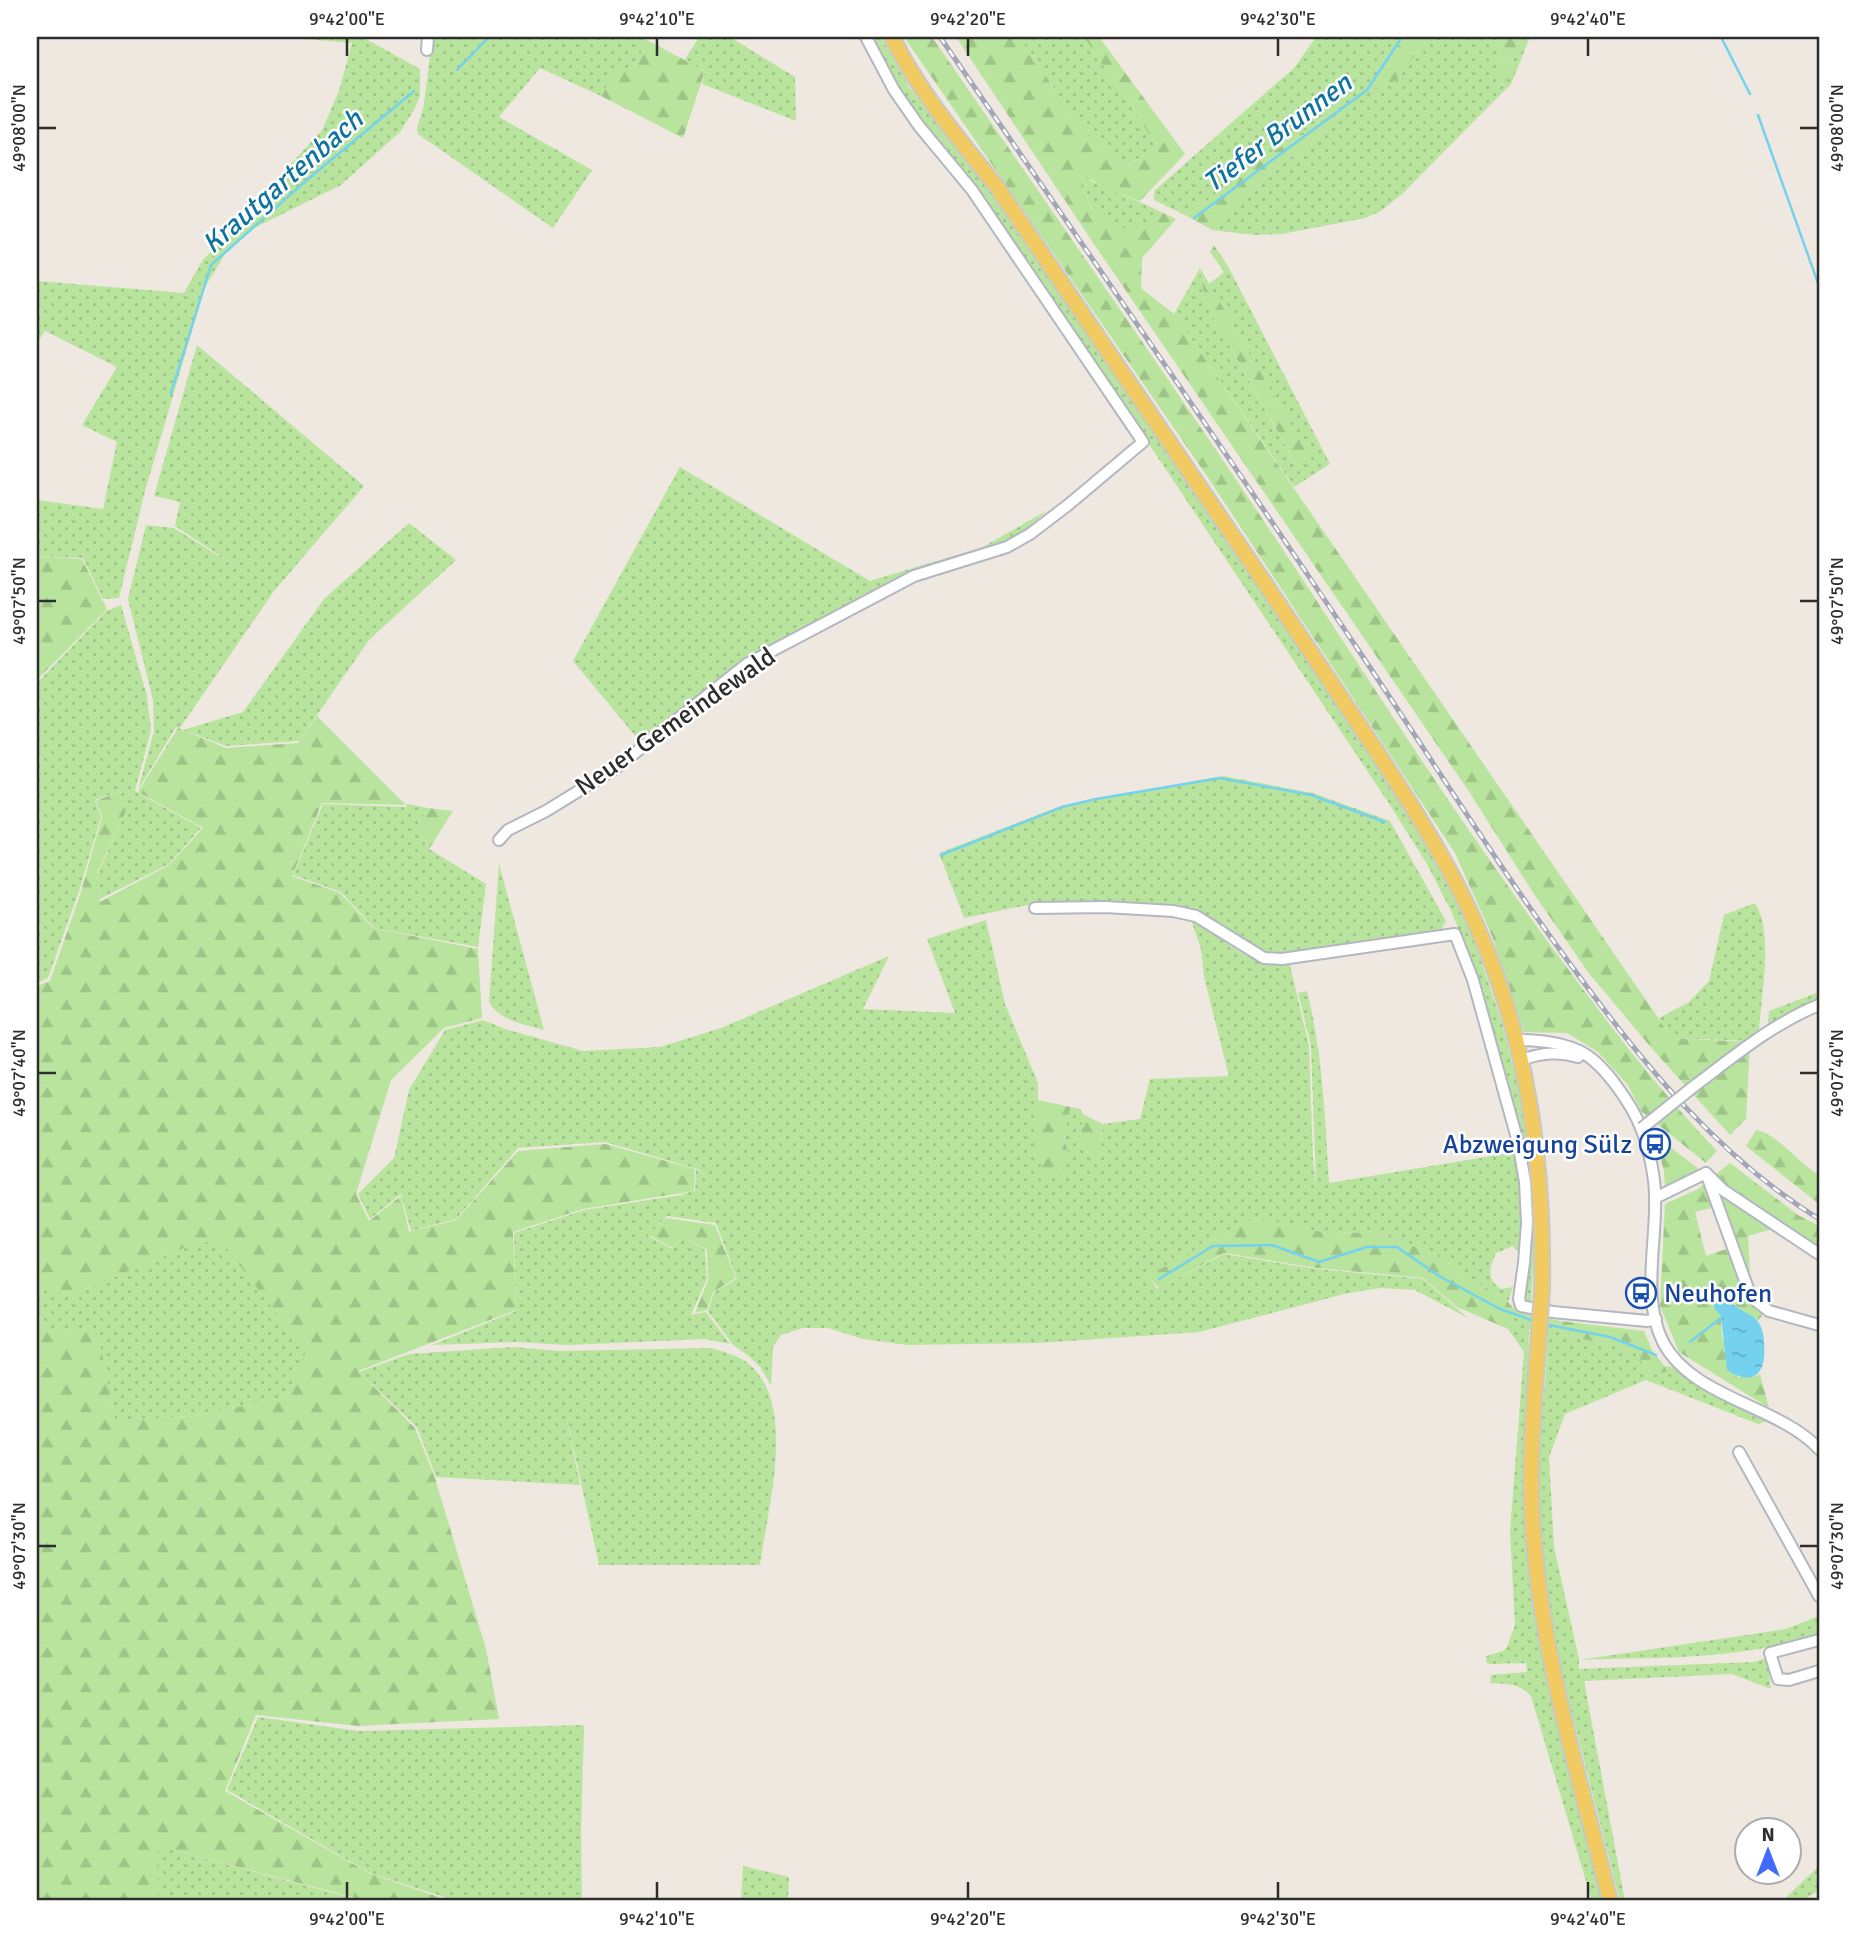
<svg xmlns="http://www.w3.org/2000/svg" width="1856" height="1938" viewBox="0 0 1856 1938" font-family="Signika,sans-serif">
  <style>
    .grass { fill: url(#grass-dots) }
    .forest { fill: url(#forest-firs); fill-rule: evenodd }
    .water { fill: url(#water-ripples) }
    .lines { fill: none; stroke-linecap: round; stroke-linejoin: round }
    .stream { stroke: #74d2ef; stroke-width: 2.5 }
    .minor-casing { stroke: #b3b7c0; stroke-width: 14 }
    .major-casing { stroke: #c8c8c8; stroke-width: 18 }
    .minor { stroke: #fff; stroke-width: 10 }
    .major { stroke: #f1cb62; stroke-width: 14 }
    .rail-casing { stroke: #a2a6b7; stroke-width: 5 }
    .rail { stroke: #fff; stroke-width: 2.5; stroke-dasharray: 8; stroke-linecap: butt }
    .minor-bridge-casing { stroke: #b3b7c0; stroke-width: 14; stroke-linecap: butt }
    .major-bridge-casing { stroke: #c8c8c8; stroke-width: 18; stroke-linecap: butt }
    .minor-bridge { stroke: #fff; stroke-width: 10 }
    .major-bridge { stroke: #f1cb62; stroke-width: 14 }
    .ticks { fill: none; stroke: #2d2d2d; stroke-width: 2.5 }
    .labels { text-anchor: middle; stroke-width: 5; stroke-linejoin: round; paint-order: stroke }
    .street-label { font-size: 26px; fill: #2d2d2d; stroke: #fff }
    .transit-label { font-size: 26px; fill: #164399; stroke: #fff; text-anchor: end }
    .water-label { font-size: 28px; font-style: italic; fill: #0e73a0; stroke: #fff }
    .neatline { fill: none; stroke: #2d2d2d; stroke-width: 2.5 }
    .ticks-label { font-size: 18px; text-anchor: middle; fill: #2d2d2d }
  </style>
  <defs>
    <pattern id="grass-dots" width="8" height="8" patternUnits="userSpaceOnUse" patternTransform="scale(1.75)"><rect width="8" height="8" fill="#b8e49d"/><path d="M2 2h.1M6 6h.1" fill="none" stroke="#9ec488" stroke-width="1.8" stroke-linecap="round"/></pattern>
    <pattern id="forest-firs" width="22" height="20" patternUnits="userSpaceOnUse" patternTransform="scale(1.75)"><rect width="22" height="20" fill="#b8e49d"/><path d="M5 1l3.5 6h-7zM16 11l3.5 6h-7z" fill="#9ec488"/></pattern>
    <pattern id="water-ripples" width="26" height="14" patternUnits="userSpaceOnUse" patternTransform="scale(1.75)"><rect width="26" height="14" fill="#74d2ef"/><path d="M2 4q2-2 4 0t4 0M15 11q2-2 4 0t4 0" fill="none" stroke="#60abc2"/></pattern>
  </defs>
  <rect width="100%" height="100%" fill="#eee8e0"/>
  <g class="grass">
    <polygon points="281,37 364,38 420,69 420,96 414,110 400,132 341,185 254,228 225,254 205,287 145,491 119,598 103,599 83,558 37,556 37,500 103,509 117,442 82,425 117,367 45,331 37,343 37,281 184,293 202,261 322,130 339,91 352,43"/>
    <polygon points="432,37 640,37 647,40 634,69 619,67 601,96 540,68 499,117 592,170 553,228 418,134 417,128 424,105"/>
    <polygon points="699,37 730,37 795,77 796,121 702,84 705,71 684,61"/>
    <path d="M 870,37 L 881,37 L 910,88 L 936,123 L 972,162 L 1059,288 L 1415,818 L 1454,886 L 1468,922 L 1502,1023 L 1523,1106 L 1531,1140 L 1535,1228 L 1531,1302 L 1526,1300 L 1531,1213 L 1528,1166 L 1516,1121 L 1470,956 L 1451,911 L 1427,864 L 1388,802 L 996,215 L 940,140 C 907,115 889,72 870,37 Z"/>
    <polygon points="1019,37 1084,37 1158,147 1126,166 1085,133"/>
    <polygon points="1316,37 1404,37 1370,90 1397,80 1428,37 1503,37 1498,54 1500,87 1506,81 1520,37 1530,37 1511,84 1402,194 1381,211 1365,218 1282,234 1255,235 1212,230 1270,173 1332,126 1323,118 1257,163 1187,216 1154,200 1154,191 1294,68"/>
    <path d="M 1079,176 C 1091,179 1099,186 1110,190 C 1127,197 1144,203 1161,212 L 1157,219 L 1128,231 L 1093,211 Z"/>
    <polygon points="1214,245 1229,268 1330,464 1294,487 1174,314 1200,268 1205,302 1295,463 1308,455 1209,284 1224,272 1210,252"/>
    <polygon points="197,345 364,486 274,591 180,728 176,727 138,790 154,731 153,700 128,599 146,525 174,528 240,569 175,526 180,502 154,496"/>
    <polygon points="680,467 870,581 983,547 1046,511 1016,539 927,567 875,589 755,655 749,654 642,744 573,661"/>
    <polygon points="409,523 456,560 369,640 299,741 226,746 183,730 243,712 324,599"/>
    <polygon points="121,605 147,696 151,730 135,791 201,828 169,864 100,899 97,875 126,811 120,791 95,800 101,817 79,891 48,978 37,983 37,683 106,611"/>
    <polygon points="1223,776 1313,793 1390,821 1446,921 1441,930 1272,954 1252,950 1194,910 1140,903 1072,902 1033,904 964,918 939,853 1061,806"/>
    <polygon points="323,804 406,807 407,804 428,808 417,826 429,849 486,884 478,947 374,928 341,892 293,875"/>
    <path d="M 499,864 L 544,1030 C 523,1024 500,1021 489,1002 Z"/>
    <path d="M 1755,903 C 1774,932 1761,997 1759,1031 L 1753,1041 L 1672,1038 L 1659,1018 L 1689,1002 L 1709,981 L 1724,915 Z"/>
    <path d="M 986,920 L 1005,1004 L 1038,1083 L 1038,1160 L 1068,1151 L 1063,1137 L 1071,1107 L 1080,1109 L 1084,1115 L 1080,1139 L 1088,1154 L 1100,1159 L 1103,1124 L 1140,1119 L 1150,1079 L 1229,1076 L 1204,977 L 1201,949 L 1191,920 C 1215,931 1234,953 1260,961 C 1269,963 1280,961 1289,961 L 1309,1046 L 1313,1159 L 1316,1185 L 1311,1046 L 1298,993 L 1307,991 C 1323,1055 1325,1118 1329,1183 L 1516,1152 L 1521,1175 L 1520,1253 L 1513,1246 L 1496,1253 C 1489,1268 1486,1279 1501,1289 L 1513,1287 L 1508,1302 L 1434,1254 L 1379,1232 L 1326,1233 L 1279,1222 L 1246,1221 L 1149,1276 L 1157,1289 L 1224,1254 L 1317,1269 L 1423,1279 L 1468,1318 L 1415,1290 L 1381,1288 L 1348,1293 L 1199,1332 L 1039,1343 L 907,1345 L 863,1339 L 828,1328 L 803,1328 L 781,1335 L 773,1347 L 771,1386 L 761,1368 L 750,1357 L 733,1345 L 708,1311 L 714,1292 L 737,1279 L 716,1223 L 667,1216 L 648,1236 L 671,1248 L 684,1237 L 705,1250 L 707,1279 L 691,1315 L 706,1312 L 730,1344 L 705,1339 L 569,1345 L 515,1342 L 432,1345 L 516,1311 L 514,1233 L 584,1210 L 681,1195 L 686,1197 L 681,1194 L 695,1191 L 696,1169 L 711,1181 L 697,1169 L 605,1142 L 518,1148 L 456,1219 L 411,1231 L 401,1194 L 370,1219 L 358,1194 L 394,1158 L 409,1090 L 445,1030 L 483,1020 L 505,1029 L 583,1051 L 660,1047 L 721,1028 L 889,956 L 863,1009 L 955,1013 L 927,939 Z"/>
    <polygon points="1819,992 1819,1001 1792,1011 1770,1028 1768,1023 1769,1011"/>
    <polygon points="201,1241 226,1246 307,1352 286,1397 194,1416 115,1420 97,1334 44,1330 37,1323 38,1289 73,1294"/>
    <path d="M 1517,1312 L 1560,1321 L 1563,1335 L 1633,1350 L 1652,1375 L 1668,1370 L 1664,1366 L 1672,1367 L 1770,1420 L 1758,1424 L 1646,1380 L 1565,1414 L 1549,1457 L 1554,1547 L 1579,1659 L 1579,1669 L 1754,1662 L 1767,1658 L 1771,1689 L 1732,1674 L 1584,1681 L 1625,1901 L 1620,1901 L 1561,1671 C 1547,1606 1537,1537 1539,1470 C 1539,1423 1548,1377 1547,1331 L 1529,1330 C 1527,1437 1512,1571 1550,1672 L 1606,1901 L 1592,1901 L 1531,1696 C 1519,1683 1508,1684 1490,1683 L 1491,1675 L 1527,1672 L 1526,1663 L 1489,1664 L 1486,1662 L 1486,1656 L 1503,1651 L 1507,1647 L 1515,1625 L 1510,1531 L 1524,1352 L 1508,1329 Z"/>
    <path d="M 514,1347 L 559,1351 L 711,1348 C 725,1352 741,1356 751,1366 C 797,1408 767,1511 760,1565 L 599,1565 L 566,1414 L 580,1485 L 436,1477 L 417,1427 L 359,1372 L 409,1354 Z"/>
    <path d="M 1819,1616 L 1819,1633 C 1743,1661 1659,1657 1579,1660 L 1786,1629 Z"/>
    <polygon points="258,1717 358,1731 584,1725 581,1831 582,1901 456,1901 370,1873 227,1790"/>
    <polygon points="158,1846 356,1899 363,1901 158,1901"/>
    <polygon points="743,1866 789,1877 788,1901 741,1901"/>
    <polygon points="1819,1866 1819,1890 1802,1901 1782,1901"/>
  </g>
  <g class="forest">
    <path d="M 904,37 L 932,37 C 1057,219 1185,401 1307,586 C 1388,710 1469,835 1557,954 C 1609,1025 1657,1088 1717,1151 L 1706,1163 L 1641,1111 L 1628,1085 L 1598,1052 L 1567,1033 L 1524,1032 L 1492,936 L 1455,853 L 1207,476 Z"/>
    <polygon points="956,37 1019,37 1085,133 1127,166 1158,147 1084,37 1099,37 1185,154 1140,201 1106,189 1092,180 1080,177 1092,210 1128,230 1157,219 1161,212 1176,219 1142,258 1141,288 1174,314 1672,1038 1750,1042 1746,1119 1730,1135 1654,1051 1588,972 1534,894 1468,790 1098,250"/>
    <polygon points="1404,37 1428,37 1397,80 1369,91"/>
    <polygon points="1503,37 1520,37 1506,81 1499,87 1498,54"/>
    <polygon points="647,40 705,71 683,138 601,96 619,67 634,69"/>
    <polygon points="1323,118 1332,126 1270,173 1212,230 1187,216 1257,163"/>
    <polygon points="1200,268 1309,456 1296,464 1205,302"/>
    <polygon points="37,556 82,559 107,609 37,680"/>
    <polygon points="317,716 406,805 322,803 292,876 340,893 373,928 478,949 482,1018 444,1028 391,1080 356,1194 369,1221 401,1196 409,1232 456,1220 518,1151 605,1144 695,1169 694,1191 583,1209 513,1232 516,1310 358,1371 415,1428 435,1478 486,1649 499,1719 358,1726 256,1715 225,1791 369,1873 450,1901 367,1901 158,1846 158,1901 37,1901 37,1323 44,1330 98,1333 115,1420 194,1416 286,1397 306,1352 225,1246 201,1241 73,1294 39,1289 37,1292 37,986 50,981 80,895 102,817 96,801 120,791 126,811 97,873 100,902 169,865 203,828 138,792 178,728 226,748 298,743"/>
    <polygon points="428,808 453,811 429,849 417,826"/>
    <polygon points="1038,1100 1071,1107 1063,1137 1068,1151 1066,1171 1057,1175 1046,1174 1038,1160"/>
    <polygon points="1084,1115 1103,1124 1100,1159 1088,1154 1080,1139"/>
    <path d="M 1756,1130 C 1777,1133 1799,1164 1819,1175 L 1819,1204 L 1746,1146 Z"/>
    <polygon points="1654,1135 1699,1169 1665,1187 1664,1171"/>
    <path d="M 1730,1163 L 1798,1215 L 1819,1226 L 1819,1250 L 1783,1226 L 1748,1236 L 1750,1274 L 1758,1295 L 1762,1316 L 1758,1320 L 1728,1301 L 1714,1308 L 1721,1316 L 1722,1337 L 1737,1377 L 1754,1377 L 1760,1374 L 1769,1408 L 1679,1352 L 1660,1306 L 1665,1204 L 1698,1189 ZM 1724,1205 L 1732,1235 L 1726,1249 L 1706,1256 L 1695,1212 Z"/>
    <polygon points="666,1218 715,1225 736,1278 713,1292 707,1310 695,1313 708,1280 707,1250 684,1237 671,1247 648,1235"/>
    <polygon points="1246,1221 1279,1222 1326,1233 1379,1232 1434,1254 1508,1302 1517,1312 1508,1329 1457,1307 1423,1278 1317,1268 1224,1253 1159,1288 1148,1276"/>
    <polygon points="1560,1321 1644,1331 1653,1352 1669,1371 1652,1375 1633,1350 1563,1335"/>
  </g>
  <path class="water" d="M 1717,1301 C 1729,1301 1732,1304 1742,1310 C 1748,1314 1756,1317 1759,1323 C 1763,1330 1764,1337 1764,1344 C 1767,1372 1754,1388 1727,1370 L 1721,1316 L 1714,1308 L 1714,1304 Z"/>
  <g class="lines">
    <g class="stream">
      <polyline points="1721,37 1750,94"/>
      <polyline points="457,70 489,37"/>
      <polyline points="1758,115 1819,286"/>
      <polyline points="1194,218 1367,90 1402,37"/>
      <polyline points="171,393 211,265 307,180 414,91"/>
      <polyline points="941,855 1062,807 1096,799 1220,778 1311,795 1385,822"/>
      <polyline points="1159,1279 1213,1246 1272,1245 1319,1262 1367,1247 1397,1247 1439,1276 1500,1309 1534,1321"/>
      <polyline points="1544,1324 1610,1337 1656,1355"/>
      <polyline points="1690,1342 1722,1317"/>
    </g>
    <g class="minor-casing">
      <g id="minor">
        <polyline points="427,50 428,37"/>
        <polyline points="499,840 508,830 546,811 616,768 747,664 914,576 1007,547 1030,534 1068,505 1143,442 972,190 919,126 894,90 866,37"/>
        <polyline points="1035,908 1105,907 1173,911 1196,916 1264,958 1282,959 1455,934 1473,980 1518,1142 1525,1182 1527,1223 1524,1263 1519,1299 1521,1306 1553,1312 1647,1321 1656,1319"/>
        <path d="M 1516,1040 C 1539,1040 1563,1042 1583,1053 C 1605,1065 1632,1105 1641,1128 C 1648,1144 1655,1177 1655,1195 C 1657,1242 1641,1298 1663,1342 C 1692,1398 1778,1405 1819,1449"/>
        <path d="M 1521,1060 C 1541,1053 1558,1051 1578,1057"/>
        <path d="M 1693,1087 C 1733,1057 1772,1024 1819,1005"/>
        <polyline points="1706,1173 1751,1297 1769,1311 1819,1325"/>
        <polyline points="1708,1175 1723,1190 1819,1254"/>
        <polyline points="1655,1198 1706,1173"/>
        <polyline points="1739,1452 1819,1596"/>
        <polyline points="1819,1640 1770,1653 1778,1679 1789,1680 1819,1671"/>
      </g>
    </g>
    <g class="major-casing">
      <g id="major">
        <path d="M 892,37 C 919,92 959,139 997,187 C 1085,318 1173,448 1262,579 C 1300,637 1339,694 1377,752 C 1414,809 1450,865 1477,927 C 1529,1044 1544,1164 1542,1290"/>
        <path d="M 1538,1347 C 1533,1412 1528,1478 1534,1543 C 1544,1665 1581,1783 1610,1901"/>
      </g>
    </g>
    <use href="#minor" class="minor"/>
    <use href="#major" class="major"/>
    <g class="rail-casing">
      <path id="rail" d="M 940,37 C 1080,241 1221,445 1359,651 C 1431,758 1499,868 1576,972 C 1644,1065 1719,1157 1819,1219"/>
    </g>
    <use href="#rail" class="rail"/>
    <g class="minor-bridge-casing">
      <polyline id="minor-bridge" points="1642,1128 1693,1087"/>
    </g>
    <g class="major-bridge-casing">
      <polyline id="major-bridge" points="1538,1347 1542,1290"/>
    </g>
    <use href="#minor-bridge" class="minor-bridge"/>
    <use href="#major-bridge" class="major-bridge"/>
  </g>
  <path class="ticks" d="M 347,38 L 347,56M 657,38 L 657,56M 968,38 L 968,56M 1278,38 L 1278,56M 1588,38 L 1588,56M 38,128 L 56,128M 1800,128 L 1818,128M 38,601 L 56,601M 1800,601 L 1818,601M 38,1073 L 56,1073M 1800,1073 L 1818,1073M 38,1546 L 56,1546M 1800,1546 L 1818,1546M 347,1882 L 347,1899M 657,1882 L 657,1899M 968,1882 L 968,1899M 1278,1882 L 1278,1899M 1588,1882 L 1588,1899"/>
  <defs>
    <g id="bus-ring" transform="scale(1.575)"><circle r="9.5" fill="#fff" stroke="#1a4fb4" stroke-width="1.5"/><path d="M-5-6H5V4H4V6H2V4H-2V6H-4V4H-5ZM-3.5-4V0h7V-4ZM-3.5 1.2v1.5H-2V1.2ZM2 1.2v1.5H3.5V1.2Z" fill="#1a4fb4"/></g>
  </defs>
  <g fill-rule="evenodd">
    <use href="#bus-ring" x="1655" y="1144"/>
    <use href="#bus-ring" x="1641" y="1293"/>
  </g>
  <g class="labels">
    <g class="street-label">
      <text transform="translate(675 721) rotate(-35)" y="9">Neuer Gemeindewald</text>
    </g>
    <g class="transit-label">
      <text x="1632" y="1153">Abzweigung Sülz</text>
      <text x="1664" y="1302" text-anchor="start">Neuhofen</text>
    </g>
    <g class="water-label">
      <text transform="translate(1277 132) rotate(-37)" y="10">Tiefer Brunnen</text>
      <text transform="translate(282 181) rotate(-41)" y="10">Krautgartenbach</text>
    </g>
  </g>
  <rect width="1856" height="1938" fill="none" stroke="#ffffff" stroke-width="77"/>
  <g transform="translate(1768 1851)"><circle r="33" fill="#ffffff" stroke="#ababab" stroke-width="2"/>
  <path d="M0-5L12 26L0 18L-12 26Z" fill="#426afa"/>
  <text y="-10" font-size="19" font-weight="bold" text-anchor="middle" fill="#2d2d2d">N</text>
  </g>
  <rect x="38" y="38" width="1780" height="1861" class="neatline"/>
  <g class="ticks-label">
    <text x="347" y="25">9°42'00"E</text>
    <text x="657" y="25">9°42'10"E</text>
    <text x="968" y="25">9°42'20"E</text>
    <text x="1278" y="25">9°42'30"E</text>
    <text x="1588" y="25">9°42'40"E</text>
    <text transform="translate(19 128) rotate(-90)" y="6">49°08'00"N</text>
    <text transform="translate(1837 128) rotate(-90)" y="6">49°08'00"N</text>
    <text transform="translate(19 601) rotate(-90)" y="6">49°07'50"N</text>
    <text transform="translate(1837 601) rotate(-90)" y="6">49°07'50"N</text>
    <text transform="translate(19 1073) rotate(-90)" y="6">49°07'40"N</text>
    <text transform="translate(1837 1073) rotate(-90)" y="6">49°07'40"N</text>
    <text transform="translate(19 1546) rotate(-90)" y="6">49°07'30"N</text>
    <text transform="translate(1837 1546) rotate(-90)" y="6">49°07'30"N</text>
    <text x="347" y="1925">9°42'00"E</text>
    <text x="657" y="1925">9°42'10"E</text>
    <text x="968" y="1925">9°42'20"E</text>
    <text x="1278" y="1925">9°42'30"E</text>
    <text x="1588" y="1925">9°42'40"E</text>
  </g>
</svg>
